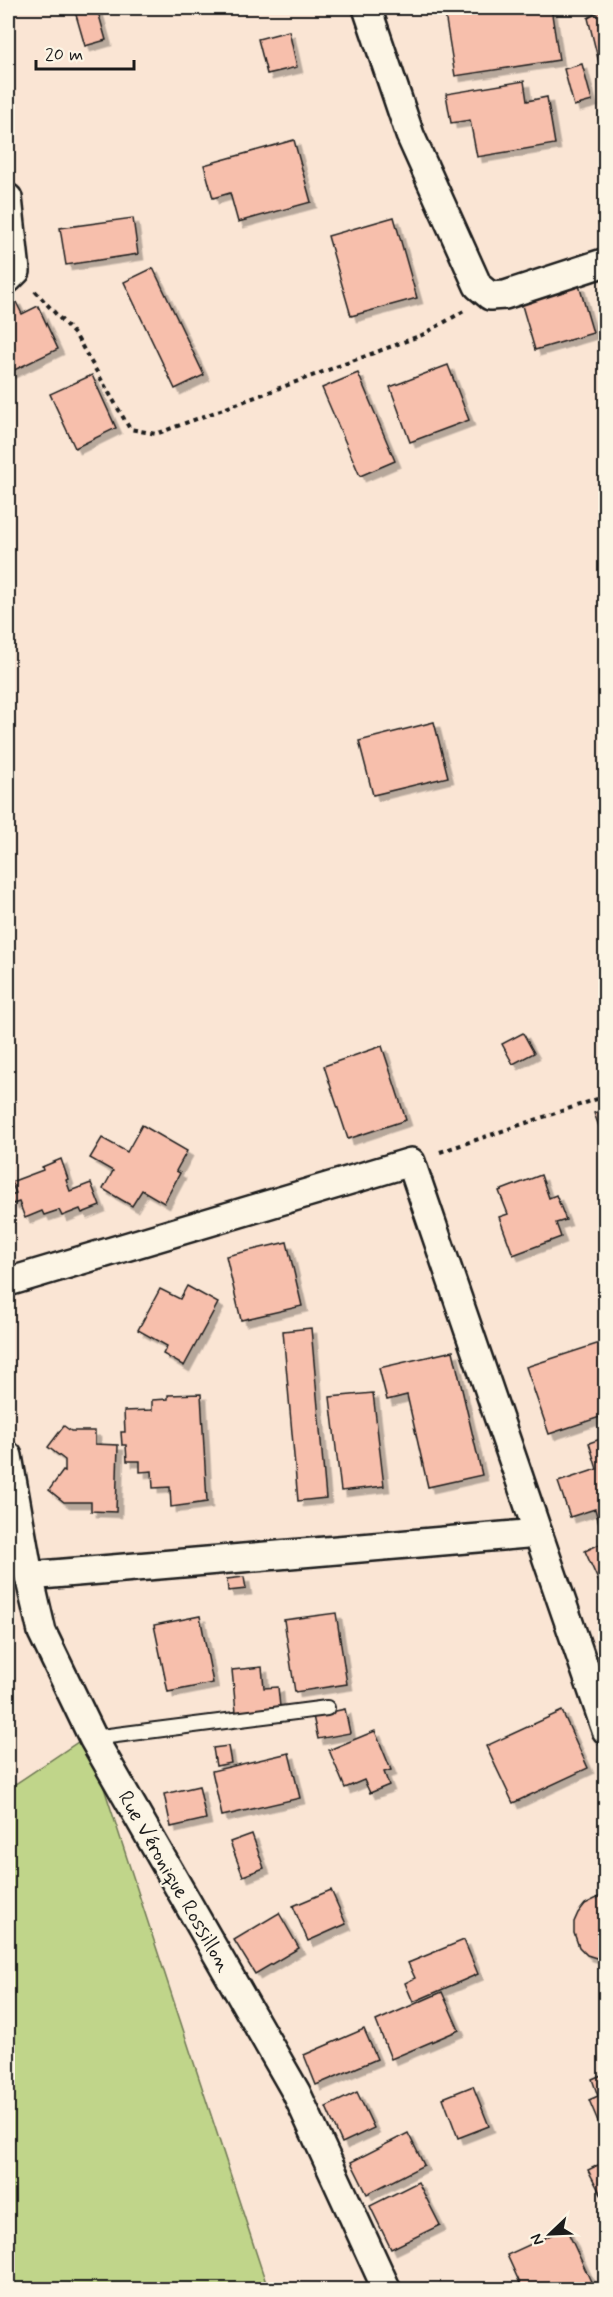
<svg xmlns="http://www.w3.org/2000/svg" width="613" height="2297" viewBox="0 0 613 2297" font-family="Mynerve,sans-serif">
  <style>
    .grass { fill: #c0d58a; stroke: #6e7853; stroke-width: 1.5 }
    .building { fill: #f7bfac; stroke: #1c1c1c; stroke-width: 1.5; filter: url(#shadow) }
    .lines { fill: none; stroke-linecap: round; stroke-linejoin: round }
    .lane-casing { stroke: #1c1c1c; stroke-width: 18 }
    .street-casing { stroke: #1c1c1c; stroke-width: 32 }
    .path { stroke: #1c1c1c; stroke-width: 4; stroke-dasharray: 4.5 4.5; stroke-linecap: butt }
    .lane { stroke: #fcf5e5; stroke-width: 14 }
    .street { stroke: #fcf5e5; stroke-width: 27 }
    .labels { text-anchor: middle; stroke-width: 4.5; stroke-linejoin: round; paint-order: stroke }
    .street-label { font-size: 21px; fill: #1c1c1c; stroke: #fcf5e5 }
  </style>
  <defs>
    <filter id="shadow"><feDropShadow dx="5.5" dy="5.5" stdDeviation="0" flood-color="#0004"/></filter>
  </defs>
  <rect width="100%" height="100%" fill="#fae5d4"/>
  <filter id="ink" filterUnits="userSpaceOnUse"><feTurbulence type="fractalNoise" baseFrequency=".0167" numOctaves="2"/><feDisplacementMap in="SourceGraphic" scale="12" xChannelSelector="R" yChannelSelector="G"/><feConvolveMatrix kernelMatrix="1 2 1 2 8 2 1 2 1" color-interpolation-filters="sRGB"/></filter>
  <g filter="url(#ink)">
    <polygon class="grass" points="87,1736 268,2289 8,2290 8,1789"/>
    <g class="building">
      <polygon points="74,8 97,8 106,40 85,46"/>
      <polygon points="490,8 551,8 559,60 455,76 445,14"/>
      <polygon points="606,8 606,66 600,67 588,18"/>
      <polygon points="289,31 297,67 267,74 258,39"/>
      <polygon points="582,64 592,101 574,106 564,69"/>
      <polygon points="524,81 527,101 547,97 555,144 477,157 470,120 451,123 446,94"/>
      <polygon points="294,140 311,202 238,222 230,193 213,198 204,165"/>
      <polygon points="394,217 417,298 351,316 328,236"/>
      <polygon points="133,218 138,254 66,265 60,228"/>
      <polygon points="153,268 204,375 175,389 124,282"/>
      <polygon points="579,285 593,333 535,350 521,302"/>
      <polygon points="15,300 22,314 38,306 58,349 8,373 8,303"/>
      <polygon points="448,365 469,420 410,442 390,387"/>
      <polygon points="358,373 395,461 360,476 322,388"/>
      <polygon points="92,375 116,428 75,448 50,394"/>
      <polygon points="434,722 448,777 373,795 359,741"/>
      <polygon points="523,1033 534,1053 513,1064 502,1044"/>
      <polygon points="382,1046 406,1120 348,1139 324,1066"/>
      <polygon points="606,1109 606,1145 594,1113"/>
      <polygon points="142,1125 187,1151 176,1171 180,1173 164,1203 142,1190 132,1206 103,1189 113,1171 90,1158 102,1138 127,1152"/>
      <polygon points="61,1159 68,1179 66,1180 70,1191 91,1183 100,1206 82,1213 80,1209 62,1216 59,1210 44,1215 42,1211 25,1218 19,1202 13,1204 9,1196 16,1193 11,1182 43,1170 42,1167"/>
      <polygon points="541,1175 549,1198 556,1195 566,1220 556,1223 561,1237 513,1255 499,1217 508,1214 499,1191"/>
      <polygon points="287,1242 302,1306 241,1320 226,1256"/>
      <polygon points="187,1286 218,1303 184,1366 163,1354 167,1346 138,1330 160,1289 180,1299"/>
      <polygon points="311,1328 326,1498 298,1501 283,1331"/>
      <polygon points="606,1341 606,1415 549,1434 526,1367"/>
      <polygon points="453,1351 482,1475 428,1487 407,1395 387,1400 379,1368"/>
      <polygon points="373,1393 384,1486 341,1491 330,1397"/>
      <polygon points="201,1394 207,1502 171,1507 170,1487 153,1488 152,1471 140,1472 140,1461 127,1461 126,1445 122,1445 121,1432 125,1432 124,1411 152,1410 152,1400 168,1399 168,1395"/>
      <polygon points="64,1426 71,1431 95,1431 95,1444 118,1445 116,1512 91,1511 91,1502 64,1502 49,1490 63,1471 65,1472 65,1460 48,1447"/>
      <polygon points="606,1437 606,1525 600,1527 595,1509 570,1517 558,1482 597,1469 589,1443"/>
      <polygon points="606,1541 606,1590 603,1591 585,1551"/>
      <polygon points="244,1577 246,1589 228,1591 227,1579"/>
      <polygon points="336,1613 347,1684 295,1692 284,1620"/>
      <polygon points="200,1616 213,1683 168,1692 154,1625"/>
      <polygon points="262,1667 264,1688 278,1687 280,1707 236,1712 232,1670"/>
      <polygon points="345,1709 350,1733 318,1739 313,1716"/>
      <polygon points="562,1711 588,1768 513,1803 486,1746"/>
      <polygon points="375,1731 391,1770 384,1772 389,1785 370,1793 364,1780 345,1788 329,1750"/>
      <polygon points="228,1746 231,1763 216,1766 213,1748"/>
      <polygon points="289,1753 300,1798 222,1816 212,1771"/>
      <polygon points="199,1786 206,1819 171,1827 164,1794"/>
      <polygon points="252,1834 264,1868 243,1876 230,1842"/>
      <polygon points="331,1890 346,1924 308,1941 293,1906"/>
      <polygon points="599,1897 606,1897 606,1961 587,1955 579,1947 574,1933 574,1922 578,1913 585,1904"/>
      <polygon points="279,1913 299,1948 255,1974 234,1940"/>
      <polygon points="464,1940 478,1974 413,2002 405,1983 415,1978 408,1963"/>
      <polygon points="442,1992 459,2030 391,2059 376,2021"/>
      <polygon points="364,2029 377,2059 316,2085 304,2055"/>
      <polygon points="606,2073 606,2140 589,2100 598,2096 592,2079"/>
      <polygon points="473,2086 489,2126 458,2138 443,2098"/>
      <polygon points="357,2092 374,2128 342,2143 326,2107"/>
      <polygon points="408,2133 424,2165 367,2194 351,2162"/>
      <polygon points="606,2161 606,2204 588,2170"/>
      <polygon points="418,2182 440,2225 391,2249 370,2206"/>
      <polygon points="566,2228 594,2288 523,2290 507,2255"/>
    </g>
    <g class="lines">
      <g class="lane-casing">
        <polyline id="lane" points="93,1738 327,1708"/>
      </g>
      <g class="street-casing">
        <g id="street">
          <polyline points="367,8 410,135 478,286 490,296 505,295 606,262"/>
          <polyline points="8,198 16,271 8,279"/>
          <polyline points="8,1282 411,1162 538,1533"/>
          <polyline points="8,1456 29,1576 42,1632 93,1738 296,2092 387,2290"/>
          <polyline points="29,1576 538,1533 606,1730"/>
        </g>
      </g>
      <g class="path">
        <polyline points="35,291 76,336 130,429 156,434 422,335 464,311"/>
        <polyline points="440,1152 606,1096"/>
      </g>
      <use href="#lane" class="lane"/>
      <use href="#street" class="street"/>
    </g>
  </g>
  <g class="labels">
    <g class="street-label">
      <text transform="translate(175 1881) rotate(60)" y="7">Rue Véronique Rossillon</text>
    </g>
  </g>
  <rect width="613" height="2297" fill="none" stroke="#fcf5e5" stroke-width="30"/>
  <rect x="15" y="15" width="583" height="2267" fill="none" stroke="#1c1c1c" stroke-width="2" filter="url(#ink)"/>
  <g transform="translate(550 2234) rotate(247)" stroke="#fcf5e5" stroke-width="4.5" paint-order="stroke">
  <path d="M0-4.5L10 22L0 15L-10 22Z" fill="#1c1c1c"/>
  <text y="-9" font-size="16" font-weight="bold" text-anchor="middle" fill="#1c1c1c">N</text>
  </g>
  <path d="M36 60v9h98v-9" fill="none" stroke="#1c1c1c" stroke-width="3"/>
  <text x="45" y="60" font-size="18" fill="#1c1c1c" stroke="#fcf5e5" stroke-width="4.5" paint-order="stroke">20 m</text>
</svg>
